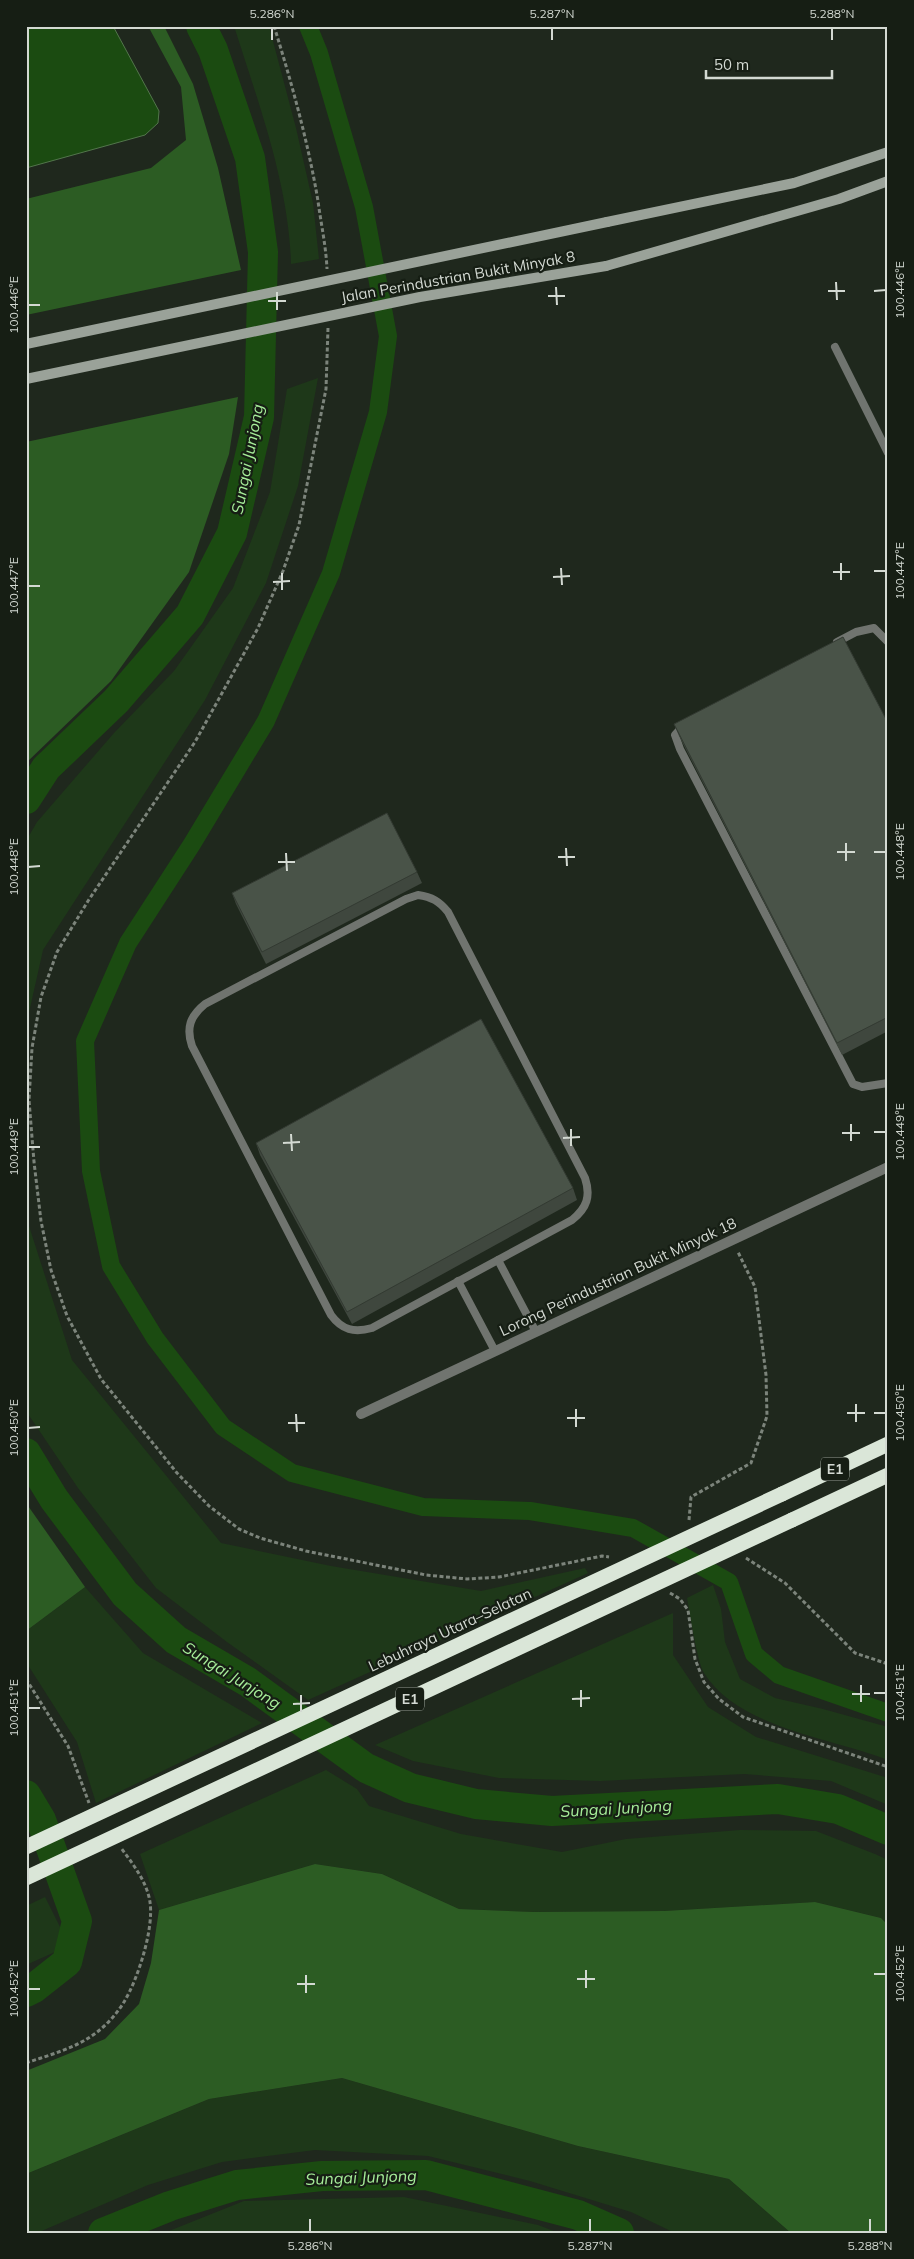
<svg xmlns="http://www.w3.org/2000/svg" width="914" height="2259" viewBox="0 0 914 2259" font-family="Mulish,sans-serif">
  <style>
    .green { fill: #1e3819 }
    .forest { fill: #2c5c23 }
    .water { fill: #1b4b11; stroke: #52764b }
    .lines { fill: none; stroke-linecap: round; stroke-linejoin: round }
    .canal { stroke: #1b4b11; stroke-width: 18 }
    .river { stroke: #1b4b11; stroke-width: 30 }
    .path { stroke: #7c847b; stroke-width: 3; stroke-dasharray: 4 2.5; stroke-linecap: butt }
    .lane { stroke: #70746f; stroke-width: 8 }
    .street { stroke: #70746f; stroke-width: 10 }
    .secondary { stroke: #9aa299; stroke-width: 10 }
    .highway { stroke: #dae6d8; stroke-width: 15 }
    .secondary-bridge { stroke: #9aa299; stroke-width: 10 }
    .highway-bridge { stroke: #dae6d8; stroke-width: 15 }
    .wall { fill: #3f473e }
    .building { fill: #495348; stroke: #333a32 }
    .ticks { fill: none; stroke: #d3d9d2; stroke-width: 2 }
    .labels { text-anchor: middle; stroke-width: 4.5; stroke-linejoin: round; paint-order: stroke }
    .shield { fill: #161e14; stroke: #9aa199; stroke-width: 1 }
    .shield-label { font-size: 14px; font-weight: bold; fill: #d3d9d2 }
    .street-label { font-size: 15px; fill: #d3d9d2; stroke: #161e14 }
    .water-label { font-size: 16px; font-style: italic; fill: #a6ed99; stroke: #161e14 }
    .neatline { fill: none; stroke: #d3d9d2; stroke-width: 2 }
    .ticks-label { font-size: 12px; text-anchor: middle; fill: #d3d9d2 }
  </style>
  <rect width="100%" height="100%" fill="#1f281d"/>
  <g class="green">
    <path d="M 234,26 L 269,26 L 296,128 L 313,203 L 319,259 L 291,264 C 289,184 258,102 234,26 Z"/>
    <polygon points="318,378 298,486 266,583 205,700 43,950 26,1026 26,841 37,822 114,733 174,671 233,588 270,492 287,389"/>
    <polygon points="26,1192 29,1226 72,1360 221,1543 331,1566 481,1591 585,1568 588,1573 308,1700 227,1642 156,1588 78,1488 26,1411"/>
    <path d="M 713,1585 L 721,1609 L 725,1642 L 740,1679 L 775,1698 L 823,1709 L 888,1727 L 888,1760 C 832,1738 738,1728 704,1673 C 697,1661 690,1614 687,1598 Z"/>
    <polygon points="85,1587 143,1653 262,1723 96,1803 77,1742 26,1662 26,1631"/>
    <polygon points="673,1613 673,1655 708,1707 756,1737 888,1778 888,1805 831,1781 744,1774 600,1781 499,1778 413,1761 375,1745"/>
    <polygon points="326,1770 357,1789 369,1806 461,1834 562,1852 626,1839 740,1830 816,1831 875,1854 888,1860 888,1925 881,1918 815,1902 664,1911 534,1912 459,1909 382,1874 315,1864 159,1910 140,1854"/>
    <polygon points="45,1897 63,1933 55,1952 26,1965 26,1906"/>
    <polygon points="342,2078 578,2146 729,2179 791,2233 675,2233 631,2212 530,2181 428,2156 315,2150 222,2162 148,2185 37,2233 26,2233 26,2174 209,2099"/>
    <polygon points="404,2197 538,2225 559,2233 164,2233 244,2201"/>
  </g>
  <g class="forest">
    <polygon points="148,26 164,26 193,84 218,168 241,270 26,315 26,199 151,168 186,140 181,87"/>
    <polygon points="238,397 229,454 189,572 111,681 26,763 26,442"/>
    <polygon points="26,1503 85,1587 26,1631"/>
    <polygon points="315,1864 382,1874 459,1909 534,1912 664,1911 815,1902 881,1918 888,1925 888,2233 791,2233 729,2179 578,2146 342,2078 209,2099 26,2174 26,2071 105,2039 139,2004 151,1963 159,1910"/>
  </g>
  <polygon class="water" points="26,26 113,26 159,111 158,123 145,135 26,168"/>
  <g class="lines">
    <polyline class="canal" points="308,26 319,53 364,207 388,336 378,412 331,573 266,721 192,844 128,943 85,1041 91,1171 111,1266 155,1338 223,1427 292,1473 423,1507 530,1511 633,1528 729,1582 754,1654 779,1675 888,1713"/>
    <g class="river">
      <polyline points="26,799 46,768 116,701 190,615 232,533 259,417 263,252 250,158 213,50 201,26"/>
      <polyline points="26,1453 54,1499 125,1594 176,1640 248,1682 366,1768 410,1788 476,1804 552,1811 778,1799 838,1809 888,1830"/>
      <polyline points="26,1795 41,1820 77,1921 67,1962 34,1988 26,1992"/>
      <polyline points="103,2233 170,2206 237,2185 322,2176 426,2175 578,2215 619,2233"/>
    </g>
    <g class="path">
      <path d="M 274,26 C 292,84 308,142 318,201 C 321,224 326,246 327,269"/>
      <polyline points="328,328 326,389 299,525 283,571 258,628 195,742 88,901 57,952 41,997 32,1048 29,1100 34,1162 41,1221 51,1270 67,1316 101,1379 177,1473 209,1506 239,1529 260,1538 306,1551 426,1575 467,1579 499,1577 602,1556 609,1557"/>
      <polyline points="689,1520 691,1497 751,1463 767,1416 766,1375 755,1287 738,1252"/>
      <polyline points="746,1558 785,1583 855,1653 888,1664"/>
      <polyline points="670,1593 680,1599 688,1610 695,1659 704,1682 719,1699 743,1717 888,1767"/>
      <polyline points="26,1679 68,1746 89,1803"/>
      <path d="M 26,2063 C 49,2055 73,2049 93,2035 C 106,2026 116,2015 124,2002 C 138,1979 154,1929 150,1902 C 147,1882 133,1864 121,1848"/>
    </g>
    <g class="lane">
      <polyline points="835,347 888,453"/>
      <polyline points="837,642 856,632 874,628 888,642"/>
      <polyline points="684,725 675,735 680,749 853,1084 862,1087 888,1083"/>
      <path d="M 418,895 C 432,897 439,901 448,912 L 585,1178 C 591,1196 587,1208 572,1220 L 372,1328 C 354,1333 342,1330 331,1315 L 192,1046 C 186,1028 190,1016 205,1004 L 406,899 Z"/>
      <polyline points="498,1260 536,1332"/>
      <polyline points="458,1281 495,1351"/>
    </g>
    <polyline class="street" points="361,1414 888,1167"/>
    <g class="secondary">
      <polyline points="607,222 794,183 888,152"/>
      <polyline points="606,266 839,199 888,181"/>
    </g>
    <g class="highway">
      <polyline points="782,1494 888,1444"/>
      <polyline points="792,1520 888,1475"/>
    </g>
    <g class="secondary-bridge">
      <polyline points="26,344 607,222"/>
      <polyline points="26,379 420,297 606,266"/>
    </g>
    <g class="highway-bridge">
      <polyline points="26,1847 782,1494"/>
      <polyline points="26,1878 792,1520"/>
    </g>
  </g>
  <g class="wall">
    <polygon points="888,723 888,1031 842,1055 679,736 674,724"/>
    <polygon points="417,872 422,883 266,964 236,904 232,893"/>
    <polygon points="256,1143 573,1188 577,1200 352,1324 260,1155"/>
  </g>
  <g class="building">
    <polygon points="843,637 888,723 888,1017 837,1043 674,724"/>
    <polygon points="387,813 417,872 262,952 232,893"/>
    <polygon points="481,1019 573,1188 347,1312 256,1143"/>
  </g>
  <path class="ticks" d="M 272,28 L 272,40M 552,28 L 552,40M 832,28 L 832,40M 836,282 L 837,300M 556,287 L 557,305M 828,291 L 845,291M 874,291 L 886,290M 277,292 L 277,310M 548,296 L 565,296M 268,301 L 286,301M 28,305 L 40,305M 841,563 L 841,580M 561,568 L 562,585M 874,571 L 886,571M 833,572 L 850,572M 282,573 L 282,590M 553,577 L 570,576M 273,582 L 290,581M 28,586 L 40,586M 846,843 L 846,861M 566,848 L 567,866M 837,852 L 855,852M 874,852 L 886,852M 286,853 L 287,871M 558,857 L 575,857M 278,862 L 295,862M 28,867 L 40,866M 851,1124 L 851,1141M 571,1129 L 571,1146M 874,1132 L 886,1132M 842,1133 L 860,1133M 291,1134 L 292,1151M 563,1138 L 580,1137M 283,1143 L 300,1142M 28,1147 L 40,1147M 856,1404 L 856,1422M 576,1409 L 576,1427M 847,1413 L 865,1413M 874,1413 L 886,1413M 296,1414 L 297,1432M 567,1418 L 585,1418M 288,1423 L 305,1423M 28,1428 L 40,1427M 861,1685 L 861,1702M 581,1690 L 581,1707M 874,1693 L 886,1693M 852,1694 L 870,1694M 301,1695 L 301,1712M 572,1699 L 590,1698M 293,1704 L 310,1703M 28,1708 L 40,1708M 586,1970 L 586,1988M 874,1974 L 886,1974M 306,1975 L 306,1993M 577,1979 L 595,1979M 297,1984 L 315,1984M 28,1989 L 40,1989M 310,2219 L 310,2232M 590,2219 L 590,2232M 870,2219 L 870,2232"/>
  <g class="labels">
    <g class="shield">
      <rect x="821" y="1457.5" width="28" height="23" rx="4"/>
      <rect x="396" y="1687.5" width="28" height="23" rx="4"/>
    </g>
    <g class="shield-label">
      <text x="835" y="1474">E1</text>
      <text x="410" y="1704">E1</text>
    </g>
    <g class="street-label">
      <text transform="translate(458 277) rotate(-10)" y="5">Jalan Perindustrian Bukit Minyak 8</text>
      <text transform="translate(618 1277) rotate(-25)" y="5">Lorong Perindustrian Bukit Minyak 18</text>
      <text transform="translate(450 1630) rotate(-25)" y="5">Lebuhraya Utara–Selatan</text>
    </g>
    <g class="water-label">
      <text transform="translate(247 459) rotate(-79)" y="6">Sungai Junjong</text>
      <text transform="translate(232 1675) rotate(32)" y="6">Sungai Junjong</text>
      <text transform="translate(616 1808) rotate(-3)" y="6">Sungai Junjong</text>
      <text transform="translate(361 2177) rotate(-2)" y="6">Sungai Junjong</text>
    </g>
  </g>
  <rect width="914" height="2259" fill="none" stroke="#161e14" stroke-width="55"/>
  <path d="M706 70v8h126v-8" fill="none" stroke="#d3d9d2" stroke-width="2.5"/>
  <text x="714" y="70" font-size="15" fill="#d3d9d2" stroke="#161e14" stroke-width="4" paint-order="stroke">50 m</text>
  <rect x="28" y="28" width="858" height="2204" class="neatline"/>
  <g class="ticks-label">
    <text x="272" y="18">5.286°N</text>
    <text x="552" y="18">5.287°N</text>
    <text x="832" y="18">5.288°N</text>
    <text transform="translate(900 290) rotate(-90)" y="4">100.446°E</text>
    <text transform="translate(14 305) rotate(-90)" y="4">100.446°E</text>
    <text transform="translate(900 571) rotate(-90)" y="4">100.447°E</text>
    <text transform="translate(14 586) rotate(-90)" y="4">100.447°E</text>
    <text transform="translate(900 852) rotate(-90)" y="4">100.448°E</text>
    <text transform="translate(14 867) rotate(-90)" y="4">100.448°E</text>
    <text transform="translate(900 1132) rotate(-90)" y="4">100.449°E</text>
    <text transform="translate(14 1147) rotate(-90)" y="4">100.449°E</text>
    <text transform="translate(900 1413) rotate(-90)" y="4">100.450°E</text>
    <text transform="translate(14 1428) rotate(-90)" y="4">100.450°E</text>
    <text transform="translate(900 1693) rotate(-90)" y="4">100.451°E</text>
    <text transform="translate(14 1708) rotate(-90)" y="4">100.451°E</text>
    <text transform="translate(900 1974) rotate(-90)" y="4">100.452°E</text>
    <text transform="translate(14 1989) rotate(-90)" y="4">100.452°E</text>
    <text x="310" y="2250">5.286°N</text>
    <text x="590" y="2250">5.287°N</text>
    <text x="870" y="2250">5.288°N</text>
  </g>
</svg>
